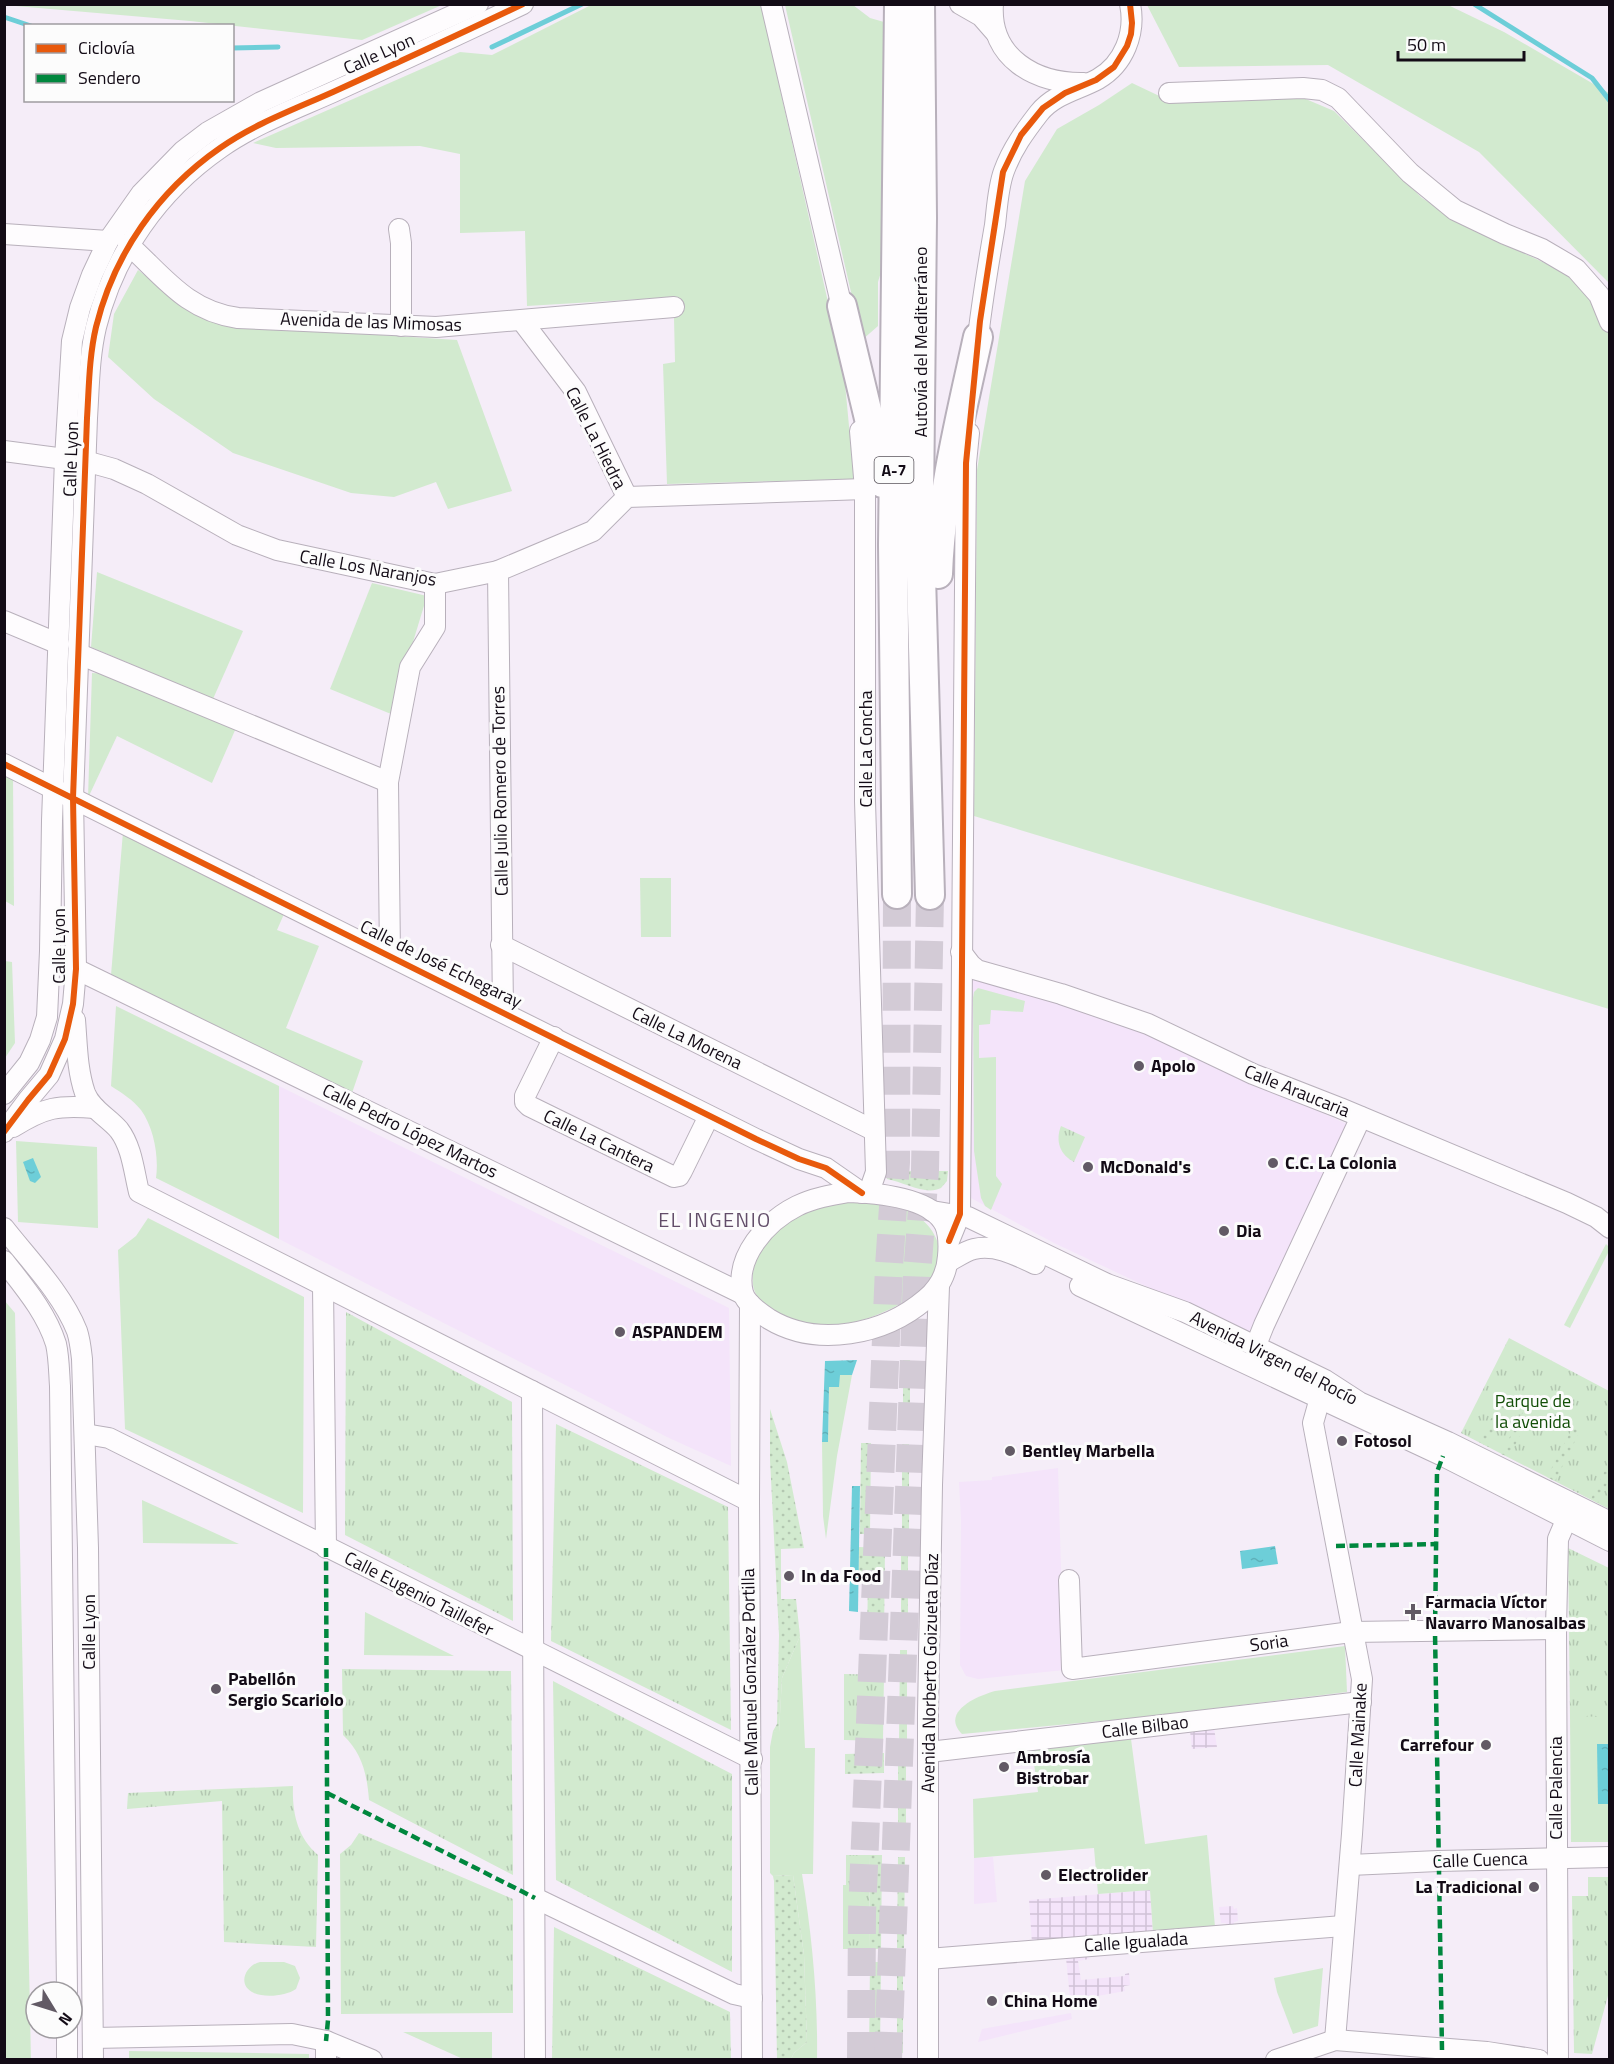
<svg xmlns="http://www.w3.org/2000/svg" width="1614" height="2064" viewBox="0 0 1614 2064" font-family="'Titillium Web',sans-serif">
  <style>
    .built { fill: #f4e4fa }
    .industrial { fill: url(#industrial-grid) }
    .grass { fill: #d2eacf }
    .park { fill: url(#park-tufts) }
    .garden { fill: url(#garden-dots) }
    .water { fill: url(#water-ripples) }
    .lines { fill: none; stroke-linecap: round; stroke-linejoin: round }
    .stream { stroke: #6dced8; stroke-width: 5 }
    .highway-tunnel { stroke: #d3cbd6; stroke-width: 28; stroke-dasharray: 28 14; stroke-linecap: butt }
    .minor-casing { stroke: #b8b0bb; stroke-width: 22 }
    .highway-casing { stroke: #b8b0bb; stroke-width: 32 }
    .minor { stroke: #fefcfe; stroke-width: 20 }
    .highway { stroke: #fefcfe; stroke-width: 28 }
    .quiet { stroke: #00873e; stroke-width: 4.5; stroke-dasharray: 9 4.5; stroke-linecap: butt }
    .cycleway-casing { stroke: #fcfcfc; stroke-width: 10 }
    .cycleway { stroke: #e8590c; stroke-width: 6 }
    .poi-dot { fill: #625a65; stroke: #fcfcfc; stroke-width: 2 }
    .labels { text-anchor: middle; stroke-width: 6; stroke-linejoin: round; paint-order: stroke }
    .shield { fill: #fcfcfc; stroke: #59535b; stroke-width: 1.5 }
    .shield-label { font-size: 16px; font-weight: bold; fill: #130b16 }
    .street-label { font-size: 18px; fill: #130b16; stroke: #fcfcfc }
    .poi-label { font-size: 18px; font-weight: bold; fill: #130b16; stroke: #fcfcfc; text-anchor: start }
    .park-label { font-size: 18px; fill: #124e07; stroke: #fcfcfc }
    .neighbourhood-label { font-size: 20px; letter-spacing: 1.5px; fill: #624e69; stroke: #fcfcfc }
  </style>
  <defs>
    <pattern id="industrial-grid" width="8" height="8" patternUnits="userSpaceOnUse" patternTransform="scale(1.5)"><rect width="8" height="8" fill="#f4e4fa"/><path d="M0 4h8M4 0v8" fill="none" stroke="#d0c2d6"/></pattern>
    <pattern id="park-tufts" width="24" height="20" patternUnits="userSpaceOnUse" patternTransform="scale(1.5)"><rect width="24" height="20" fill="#d2eacf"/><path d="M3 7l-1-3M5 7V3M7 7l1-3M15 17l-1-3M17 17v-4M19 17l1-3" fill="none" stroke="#b3c7b1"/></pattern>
    <pattern id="garden-dots" width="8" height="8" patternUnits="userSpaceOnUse" patternTransform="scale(1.5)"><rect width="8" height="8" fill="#d2eacf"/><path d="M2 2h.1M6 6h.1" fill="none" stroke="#b3c7b1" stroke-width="1.8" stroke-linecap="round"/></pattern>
    <pattern id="water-ripples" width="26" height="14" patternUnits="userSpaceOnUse" patternTransform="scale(1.5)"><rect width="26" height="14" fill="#6dced8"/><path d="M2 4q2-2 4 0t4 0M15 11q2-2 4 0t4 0" fill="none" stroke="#5eb0b9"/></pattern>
  </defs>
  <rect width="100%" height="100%" fill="#f5edf8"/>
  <g class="built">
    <polygon points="969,978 1103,1015 1349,1125 1250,1335 1054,1243 971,1198 969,1142"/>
    <polygon points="279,1086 729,1308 731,1466 669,1438 279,1239"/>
    <polygon points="1058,1468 1064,1670 978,1679 966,1676 960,1665 961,1520 959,1482 992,1480 992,1477"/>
    <polygon points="993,1857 997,1902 974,1904 974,1858"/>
    <polygon points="1071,2013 1072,2019 978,2042 982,2029"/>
  </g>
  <g class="industrial">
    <polygon points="1214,1728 1217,1747 1192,1749 1190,1731"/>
    <polygon points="1150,1890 1153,1933 1032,1943 1029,1900"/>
    <polygon points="1233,1906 1234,1909 1237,1908 1238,1921 1234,1922 1234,1926 1227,1926 1226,1923 1221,1923 1219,1907"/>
    <polygon points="1088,1956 1089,1959 1078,1961 1081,1980 1125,1976 1125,1974 1129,1973 1130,1985 1124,1986 1125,1991 1081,1999 1070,1998 1066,1958"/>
  </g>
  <g class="grass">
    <polygon points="4,5 5,4 442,5 362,40 190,21"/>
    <polygon points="591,5 761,5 844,373 854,479 667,484 663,364 675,362 674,318 676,297 527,306 525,231 460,233 460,154 420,146 276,148 253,143 460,52 492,55"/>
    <polygon points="785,5 853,5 870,18 884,22 884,262 878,282 878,326 862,340"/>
    <polygon points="1147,5 1448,5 1504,32 1609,93 1609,283 1479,152 1328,65 1179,67"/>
    <polygon points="1132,83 1172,102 1301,97 1334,111 1422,198 1474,230 1564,272 1592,297 1610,333 1609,1009 974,816 977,470 1025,181 1057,129 1099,105"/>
    <polygon points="138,270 196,315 241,326 457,340 512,491 448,509 436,482 394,497 351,493 233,453 154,399 108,357 114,314"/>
    <polygon points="97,572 243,631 213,699 91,647"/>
    <polygon points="372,583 427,596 391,714 330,689"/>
    <polygon points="92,673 109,674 236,728 212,783 117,736 88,798"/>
    <polygon points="5,772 13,776 14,906 5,901"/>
    <polygon points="123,832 284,914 277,930 319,946 286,1028 363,1061 352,1093 111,975"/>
    <polygon points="640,878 671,878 671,937 641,937"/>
    <polygon points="5,961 12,962 15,1043 5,1058"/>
    <polygon points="978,988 1025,1001 1023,1012 991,1010 990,1024 979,1025 979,1058 996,1057 996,1176 1002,1184 991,1210 985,1206 981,1198 974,1151 973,998 974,992"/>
    <path d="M 116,1006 L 279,1086 L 279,1239 L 156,1178 C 159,1157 154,1128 141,1110 C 133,1100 122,1093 111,1086 Z"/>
    <polygon points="16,1141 97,1147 98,1228 18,1222"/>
    <path d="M 851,1201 C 877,1199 914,1206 930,1228 C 971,1284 868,1327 825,1326 C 806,1325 789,1320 773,1310 C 752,1299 749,1282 756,1260 C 768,1221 815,1207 851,1201 Z"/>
    <polygon points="148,1218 304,1297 303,1513 125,1429 118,1250 136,1236"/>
    <polygon points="1606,1244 1609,1247 1609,1251 1570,1328 1564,1325"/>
    <polygon points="4,1300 15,1313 31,2060 4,2059"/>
    <polygon points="839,1375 852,1375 837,1456 826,1539 823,1516 822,1442 828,1442 829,1387"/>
    <polygon points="142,1500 239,1544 143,1543"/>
    <polygon points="365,1612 454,1656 364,1655"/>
    <path d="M 800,1636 L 805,1748 L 815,1748 L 813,1874 L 802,1874 C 812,1936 818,1997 817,2059 L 791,2059 L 794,2053 L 807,2042 L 804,1955 L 793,1875 L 773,1876 L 770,1873 L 770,1747 L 773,1731 L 779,1732 L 782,1678 Z"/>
    <path d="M 1345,1646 L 1347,1692 L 1144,1717 L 962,1734 C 940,1712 977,1696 995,1691 Z"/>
    <polygon points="1570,1716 1609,1716 1609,1842 1571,1842"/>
    <polygon points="1131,1739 1145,1844 1207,1835 1215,1927 1153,1933 1150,1890 1098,1894 1094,1848 974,1858 973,1799 1038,1792 1032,1750"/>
    <path d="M 260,1962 L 284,1962 L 295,1966 L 300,1978 L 296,1989 C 286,1996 265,1998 254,1993 C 236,1985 246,1965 260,1962 Z"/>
    <polygon points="1323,1968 1318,2026 1293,2034 1277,1992 1274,1978"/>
    <polygon points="403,2032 492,2032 492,2059 463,2059"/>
    <polygon points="129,2051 309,2054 309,2059 129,2060"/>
  </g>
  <g class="park">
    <path d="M 1061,1126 L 1085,1137 L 1074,1162 C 1060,1155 1055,1141 1061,1126 Z"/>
    <polygon points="346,1312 512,1402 513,1621 345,1535"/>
    <polygon points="1509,1338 1609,1391 1609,1509 1461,1433"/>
    <polygon points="556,1424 728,1507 731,1730 551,1641"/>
    <polygon points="1568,1548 1609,1568 1609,1717 1570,1716"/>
    <path d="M 342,1669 L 511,1671 L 513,1875 L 369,1800 C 367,1774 362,1753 343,1735 Z"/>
    <polygon points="844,1674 884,1675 883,1741 844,1740"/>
    <polygon points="553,1681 732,1774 732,1972 556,1880"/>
    <path d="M 293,1786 C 292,1812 297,1837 318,1855 L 316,1947 L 224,1942 L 222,1801 L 127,1809 L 128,1793 Z"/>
    <polygon points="359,1833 513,1899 513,2013 341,2014 340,1854 351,1845"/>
    <polygon points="846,1855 870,1855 869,1949 843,1949 843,1885 846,1885"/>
    <polygon points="1588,1877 1610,1877 1609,1992 1592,2054 1574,2053 1572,1896 1588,1896"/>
    <polygon points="554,1927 730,2012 731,2059 552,2059"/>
  </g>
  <g class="garden">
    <path d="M 886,1171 L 948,1171 L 947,1181 L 941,1188 C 926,1196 904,1182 887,1179 Z"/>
    <rect x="903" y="1360" width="7" height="69"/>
    <polygon points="1506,1390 1513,1394 1487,1446 1479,1442"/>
    <polygon points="1528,1402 1535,1406 1509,1457 1501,1454"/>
    <polygon points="770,1409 787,1462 804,1548 781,1549 781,1599 796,1599 800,1636 782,1678 779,1733 773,1731 777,1724 779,1635 770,1460"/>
    <polygon points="1574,1425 1581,1429 1555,1481 1547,1477"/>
    <polygon points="861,1443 871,1443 870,1534 860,1534"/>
    <rect x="902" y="1444" width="7" height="90"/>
    <polygon points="1609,1462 1609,1480 1598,1503 1591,1499"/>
    <polygon points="859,1547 885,1548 884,1636 867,1636 868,1581 858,1581"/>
    <rect x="901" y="1547" width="7" height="90"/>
    <polygon points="900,1650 907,1650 907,1740 899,1740"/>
    <polygon points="884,1753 884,1773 845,1774 845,1754"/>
    <rect x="898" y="1754" width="8" height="90"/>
    <polygon points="870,1855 882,1855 881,1949 869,1949"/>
    <polygon points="898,1857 905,1857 904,1948 897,1948"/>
    <polygon points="793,1875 804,1955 807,2042 794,2053 791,2059 777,2059 774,1881 773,1876"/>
    <rect x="897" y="1961" width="6" height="92"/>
    <polygon points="870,1962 881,1962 880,2053 869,2053"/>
  </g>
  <g class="water">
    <polygon points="33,1158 41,1177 35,1183 30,1181 23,1162"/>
    <polygon points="857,1360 852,1375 840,1375 839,1387 829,1387 828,1442 822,1442 825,1361"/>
    <polygon points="852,1486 860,1486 858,1612 849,1611"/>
    <polygon points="1275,1546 1278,1564 1242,1569 1240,1551"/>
    <polygon points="1597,1744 1609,1744 1609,1804 1598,1804"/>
  </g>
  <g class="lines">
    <g class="stream">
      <polyline points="1474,4 1592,78 1610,101"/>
      <polyline points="4,17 31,26"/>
      <polyline points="492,47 582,4"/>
      <polyline points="232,48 278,47"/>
    </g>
    <g class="highway-tunnel">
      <polyline points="861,2060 862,1914 889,1267 896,1162 897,894"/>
      <polyline points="888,2060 917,1275 925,1170 930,895"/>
    </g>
    <g class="minor-casing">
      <g id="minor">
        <polyline points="771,4 844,316"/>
        <polyline points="960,4 981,16 995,32"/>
        <path d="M 993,4 C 989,58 1036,84 1084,83"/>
        <polyline points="1169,93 1303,88 1322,90 1338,98 1410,173 1455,210 1505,234 1542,249 1576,269 1599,295 1610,322"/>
        <polyline points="399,229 401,243 401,326"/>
        <polyline points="4,234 108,241"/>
        <path d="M 128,244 C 164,277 187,311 238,318 L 436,327 L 674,307"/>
        <polyline points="522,321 576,392 627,497"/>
        <path d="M 977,347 C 981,306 988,266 995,225 C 997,208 998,187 1004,171 C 1012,149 1025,131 1039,113 C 1054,94 1078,90 1098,79 C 1124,64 1136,33 1130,4"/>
        <polyline points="860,431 865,489 865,801 876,1172 869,1192"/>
        <polyline points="4,451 65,459"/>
        <polyline points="85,461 114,469 147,484 237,535 277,550 435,584 498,571 593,531 627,497 865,489"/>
        <polyline points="498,571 503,1011"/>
        <polyline points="4,621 59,644"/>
        <polyline points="79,654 388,782"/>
        <polyline points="4,764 756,1139 799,1159 826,1168 862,1193"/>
        <polyline points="501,945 873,1130"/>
        <polyline points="961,952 971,965 977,970 1061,994 1148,1024 1253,1074 1340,1108 1567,1203 1596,1217 1610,1228"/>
        <polyline points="390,956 388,782 410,667 435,627 435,584"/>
        <polyline points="76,969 743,1294"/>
        <path d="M 75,1020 C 77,1044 77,1070 85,1093 C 91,1109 109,1118 119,1130 C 132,1147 134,1172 139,1192 L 749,1501"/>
        <polyline points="554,1037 525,1096 525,1102 529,1106 674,1177 679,1176 682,1171 709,1116"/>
        <polyline points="4,1094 29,1063 40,1040 47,1017 50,951 52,821 65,459 72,341 80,308 92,275 108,241 141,194 183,151 208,132 261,102 478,4"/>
        <path d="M 13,1127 C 45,1107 58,1105 95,1108"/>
        <path d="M 4,1132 L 28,1100 L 49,1075 L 65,1039 L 73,1004 L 76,969 L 73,798 L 87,418 C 89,387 89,357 96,327 C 114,254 158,191 220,148 C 254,124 295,109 333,92 C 397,63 460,34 523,4"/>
        <path d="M 849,1192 C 876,1193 931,1197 945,1225 C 949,1235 949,1245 948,1256 C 947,1273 939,1288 926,1299 C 884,1335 817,1348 769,1319 C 760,1313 746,1304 743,1293 C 734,1257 767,1221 797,1206 C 813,1198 831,1195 849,1192 Z"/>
        <polyline points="932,1211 968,1217 1107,1284 1185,1312 1325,1380 1359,1402 1448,1442 1610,1522"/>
        <path d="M 4,1228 C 29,1260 62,1293 77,1331 C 80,1340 81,1350 82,1359 L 88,1548 L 93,2060"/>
        <polyline points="949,1241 960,1214 966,463 969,433"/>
        <path d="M 4,1261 C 24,1287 46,1312 56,1344 C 59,1357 59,1372 60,1386 L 67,1992"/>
        <path d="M 948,1262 C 956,1258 965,1251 974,1249 C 995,1244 1016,1255 1035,1264"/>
        <polyline points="323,1286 326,1548"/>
        <polyline points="1080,1286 1443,1456 1610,1541"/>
        <polyline points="750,1304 749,1501 752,2060"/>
        <polyline points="1258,1358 1256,1345 1264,1325 1361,1117"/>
        <polyline points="532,1391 535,2060"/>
        <polyline points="1320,1398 1313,1423 1362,1679 1352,1834 1335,2040"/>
        <polyline points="85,1434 109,1438 752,1759"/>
        <polyline points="1069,1580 1072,1669 1351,1632 1556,1629"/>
        <polyline points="929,1752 1361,1702"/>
        <polyline points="1350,1865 1438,1861 1610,1857"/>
        <polyline points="535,1898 734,1994 752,1998"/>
        <polyline points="928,1959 1343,1926"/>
        <polyline points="67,2028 67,2060"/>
        <polyline points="93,2038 292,2034 326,2041 372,2060"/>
        <polyline points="326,2060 326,2041"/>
        <polyline points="928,2060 928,1714 932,1485 939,1286"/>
        <polyline points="1276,2060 1335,2040 1487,2052 1539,2060"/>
        <polyline points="1558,2060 1556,1629 1558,1539 1567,1518"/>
      </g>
    </g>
    <g class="highway-casing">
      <g id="highway">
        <polyline points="920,4 922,218 919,505 930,895"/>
        <polyline points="842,306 872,431 882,483"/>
        <path d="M 938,574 C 941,493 961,415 978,337"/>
        <polyline points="897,894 893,545 899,4"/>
      </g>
    </g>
    <use href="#minor" class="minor"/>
    <use href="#highway" class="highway"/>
    <g class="quiet">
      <polyline points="1336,1546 1437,1544"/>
      <polyline points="326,1548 328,2020 326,2041"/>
      <polyline points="327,1793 535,1898"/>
      <polyline points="1442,2050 1435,1632 1437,1472 1443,1456"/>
    </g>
    <g class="cycleway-casing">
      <g id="cycleway">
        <polyline points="4,764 756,1139 799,1159 826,1168 862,1193"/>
        <path d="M 4,1132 L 28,1100 L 49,1075 L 65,1039 L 73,1004 L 76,969 L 73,798 L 87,418 C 89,387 89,357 96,327 C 114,254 158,191 220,148 C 254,124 295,109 333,92 C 397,63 460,34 523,4"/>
        <polyline points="949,1241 960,1214 966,463 980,321 1003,172 1021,135 1043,108 1065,93 1096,80 1114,67 1127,46 1131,34 1132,23 1130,4"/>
      </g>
    </g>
    <use href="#cycleway" class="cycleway"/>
  </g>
  <g class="poi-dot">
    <circle cx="1139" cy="1066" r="6"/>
    <circle cx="1273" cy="1163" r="6"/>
    <circle cx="1088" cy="1167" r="6"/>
    <circle cx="1224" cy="1231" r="6"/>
    <circle cx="620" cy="1332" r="6"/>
    <circle cx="1342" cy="1441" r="6"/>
    <circle cx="1010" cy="1451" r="6"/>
    <circle cx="789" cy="1576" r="6"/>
    <path d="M1410 1603h6v6h6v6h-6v6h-6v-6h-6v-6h6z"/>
    <circle cx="216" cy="1689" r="6"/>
    <circle cx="1486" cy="1745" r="6"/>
    <circle cx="1004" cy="1767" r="6"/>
    <circle cx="1046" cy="1875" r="6"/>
    <circle cx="1534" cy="1887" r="6"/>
    <circle cx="992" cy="2001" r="6"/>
  </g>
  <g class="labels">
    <rect class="shield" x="874.5" y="457" width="39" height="26" rx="4.5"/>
    <g class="shield-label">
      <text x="894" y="476">A-7</text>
    </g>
    <g class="street-label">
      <text transform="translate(379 54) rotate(-24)" y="6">Calle Lyon</text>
      <text transform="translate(371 322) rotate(2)" y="6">Avenida de las Mimosas</text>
      <text transform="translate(921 342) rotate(-90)" y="6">Autovía del Mediterráneo</text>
      <text transform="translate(596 438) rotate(63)" y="6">Calle La Hiedra</text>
      <text transform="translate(71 459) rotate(-88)" y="6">Calle Lyon</text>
      <text transform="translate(368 568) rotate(10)" y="6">Calle Los Naranjos</text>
      <text transform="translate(866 749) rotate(-90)" y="6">Calle La Concha</text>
      <text transform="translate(500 791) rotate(-91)" y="6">Calle Julio Romero de Torres</text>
      <text transform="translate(59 946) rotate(-90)" y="6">Calle Lyon</text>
      <text transform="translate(441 964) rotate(26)" y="6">Calle de José Echegaray</text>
      <text transform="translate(687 1038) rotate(26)" y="6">Calle La Morena</text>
      <text transform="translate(1297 1091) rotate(22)" y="6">Calle Araucaria</text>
      <text transform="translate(410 1131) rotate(26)" y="6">Calle Pedro López Martos</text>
      <text transform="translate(599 1141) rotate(26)" y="6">Calle La Cantera</text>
      <text transform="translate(1274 1358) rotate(27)" y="6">Avenida Virgen del Rocío</text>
      <text transform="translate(419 1594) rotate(27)" y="6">Calle Eugenio Taillefer</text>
      <text transform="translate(89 1632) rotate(-90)" y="6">Calle Lyon</text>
      <text transform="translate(1269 1643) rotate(-8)" y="6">Soria</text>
      <text transform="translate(930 1673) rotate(-89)" y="6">Avenida Norberto Goizueta Díaz</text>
      <text transform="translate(750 1682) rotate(-91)" y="6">Calle Manuel González Portilla</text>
      <text transform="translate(1145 1727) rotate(-7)" y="6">Calle Bilbao</text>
      <text transform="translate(1358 1735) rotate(-87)" y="6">Calle Mainake</text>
      <text transform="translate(1556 1788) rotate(-90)" y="6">Calle Palencia</text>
      <text transform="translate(1480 1860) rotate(-2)" y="6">Calle Cuenca</text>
      <text transform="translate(1136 1942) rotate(-4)" y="6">Calle Igualada</text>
    </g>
    <g class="poi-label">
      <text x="1151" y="1072">Apolo</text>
      <text x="1285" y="1169">C.C. La Colonia</text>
      <text x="1100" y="1173">McDonald's</text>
      <text x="1236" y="1237">Dia</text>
      <text x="632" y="1338">ASPANDEM</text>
      <text x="1354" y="1447">Fotosol</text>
      <text x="1022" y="1457">Bentley Marbella</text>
      <text x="801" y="1582">In da Food</text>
      <text x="1425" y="1608">Farmacia Víctor<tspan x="1425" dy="21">Navarro Manosalbas</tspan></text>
      <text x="228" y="1685">Pabellón<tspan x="228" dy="21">Sergio Scariolo</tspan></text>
      <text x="1474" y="1751" text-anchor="end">Carrefour</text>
      <text x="1016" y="1763">Ambrosía<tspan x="1016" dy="21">Bistrobar</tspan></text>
      <text x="1058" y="1881">Electrolider</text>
      <text x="1522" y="1893" text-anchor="end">La Tradicional</text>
      <text x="1004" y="2007">China Home</text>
    </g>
    <g class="park-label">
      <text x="1533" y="1407">Parque de<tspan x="1533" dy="21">la avenida</tspan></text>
    </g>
    <g class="neighbourhood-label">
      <text x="715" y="1227">EL INGENIO</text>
    </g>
  </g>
  <rect width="1614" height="2064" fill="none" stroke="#130b16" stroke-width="12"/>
  <rect x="24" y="24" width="210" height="78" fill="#fcfcfc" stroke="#9f9ca0" stroke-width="1.5"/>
  <rect x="36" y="44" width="30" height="9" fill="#e8590c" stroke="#9f9ca0" stroke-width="1.5"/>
  <text x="78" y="54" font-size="18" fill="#130b16">Ciclovía</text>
  <rect x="36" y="74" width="30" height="9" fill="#00873e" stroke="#9f9ca0" stroke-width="1.5"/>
  <text x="78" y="84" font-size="18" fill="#130b16">Sendero</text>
  <g transform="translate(54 2010) rotate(128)"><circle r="28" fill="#fcfcfc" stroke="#9f9ca0" stroke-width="1.5"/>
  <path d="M0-4.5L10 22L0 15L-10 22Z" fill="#625a65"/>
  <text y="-9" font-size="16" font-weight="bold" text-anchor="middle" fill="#130b16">N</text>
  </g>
  <path d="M1398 51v9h126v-9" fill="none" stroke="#130b16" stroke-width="3"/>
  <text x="1407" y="51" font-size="18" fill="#130b16" stroke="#fcfcfc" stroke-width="4.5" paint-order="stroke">50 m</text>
</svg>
